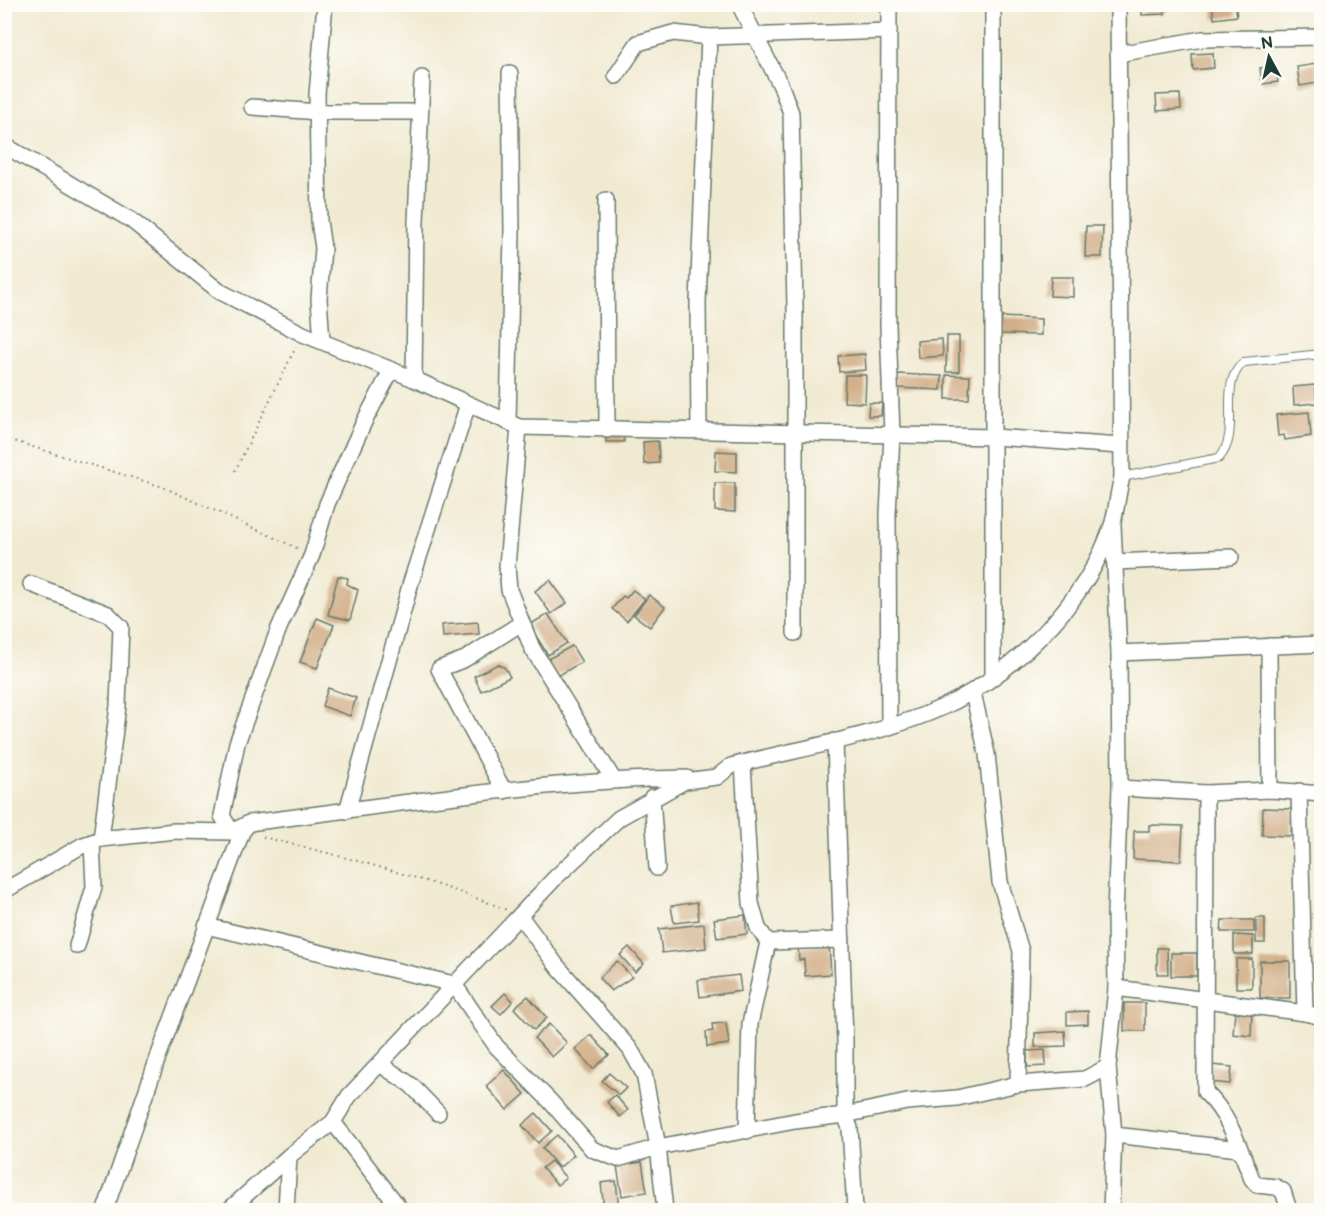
<svg xmlns="http://www.w3.org/2000/svg" width="1326" height="1215" viewBox="0 0 1326 1215" font-family="'Balsamiq Sans',sans-serif">
  <style>
    .building { fill: #d2ae88 }
    .lines { fill: none; stroke-linecap: round; stroke-linejoin: round }
    .lane-casing { stroke: #687a6b; stroke-width: 10 }
    .street-casing { stroke: #687a6b; stroke-width: 18 }
    .path { stroke: #687a6b; stroke-width: 2; stroke-dasharray: 1.5 4.5; stroke-linecap: butt }
    .lane { stroke: #fff; stroke-width: 8 }
    .street { stroke: #fff; stroke-width: 15 }
  </style>
  <rect width="100%" height="100%" fill="#fdfcf7"/>
  <filter id="ink" filterUnits="userSpaceOnUse"><feTurbulence type="fractalNoise" baseFrequency=".0167" numOctaves="2"/><feDisplacementMap in="SourceGraphic" scale="12" xChannelSelector="R" yChannelSelector="G"/><feConvolveMatrix kernelMatrix="1 2 1 2 8 2 1 2 1" color-interpolation-filters="sRGB"/></filter>
  <filter id="wash" filterUnits="userSpaceOnUse"><feTurbulence type="fractalNoise" baseFrequency=".008" numOctaves="4" result="noise"/><feDisplacementMap in="SourceGraphic" scale="24" xChannelSelector="R" yChannelSelector="G"/><feGaussianBlur stdDeviation="1.35" result="paint"/><feColorMatrix in="noise" values="0 0 0 0 0 0 0 0 0 0 0 0 0 0 0 0 0 1.4 0 .05"/><feComposite in="paint" operator="in"/></filter>
  <g filter="url(#wash)">
    <rect width="100%" height="100%" fill="#f1ead2"/>
    <g id="blocks">
      <g class="building">
        <polygon points="1141,4 1173,4 1173,9 1165,10 1165,14 1142,15"/>
        <polygon points="1177,4 1192,4 1193,8 1178,9"/>
        <polygon points="1212,4 1235,4 1237,16 1214,19"/>
        <polygon points="1213,53 1214,68 1193,70 1192,54"/>
        <polygon points="1316,64 1318,83 1300,86 1297,67"/>
        <polygon points="1276,66 1278,82 1262,84 1260,68"/>
        <polygon points="1180,94 1181,109 1157,111 1156,95"/>
        <polygon points="1086,226 1103,226 1102,257 1085,257"/>
        <polygon points="1051,277 1073,277 1073,297 1050,296"/>
        <polygon points="1002,317 1041,319 1041,335 1001,334"/>
        <polygon points="947,336 959,336 959,372 946,372"/>
        <polygon points="942,339 943,356 918,358 917,341"/>
        <polygon points="865,354 866,370 839,372 838,356"/>
        <polygon points="897,374 942,376 941,390 896,388"/>
        <polygon points="845,375 866,375 865,403 844,402"/>
        <polygon points="946,375 970,376 969,399 946,399"/>
        <polygon points="1315,385 1317,403 1294,405 1293,387"/>
        <polygon points="869,403 882,403 881,416 868,416"/>
        <polygon points="1309,412 1311,436 1285,440 1284,435 1278,436 1276,415"/>
        <rect x="606" y="432" width="18" height="10"/>
        <polygon points="658,441 659,463 644,464 643,442"/>
        <polygon points="716,451 737,452 737,472 715,471"/>
        <polygon points="715,483 735,483 735,512 715,511"/>
        <polygon points="338,576 348,578 347,584 358,590 350,620 328,615"/>
        <polygon points="550,580 567,603 551,614 535,591"/>
        <polygon points="633,590 645,599 627,621 612,609 623,596 626,598"/>
        <polygon points="649,595 665,607 650,627 634,615"/>
        <polygon points="548,614 567,643 548,655 529,625"/>
        <polygon points="317,618 334,625 317,668 300,662"/>
        <polygon points="478,622 479,634 443,637 442,625"/>
        <polygon points="572,646 582,662 554,678 544,661"/>
        <polygon points="498,664 505,668 510,677 481,691 474,676"/>
        <polygon points="328,688 356,698 350,716 322,706"/>
        <polygon points="1263,808 1292,809 1291,836 1262,835"/>
        <polygon points="1149,825 1183,826 1181,861 1133,859 1134,831 1149,831"/>
        <polygon points="697,902 699,920 674,923 671,906"/>
        <polygon points="745,915 747,934 717,938 714,919"/>
        <rect x="1256" y="918" width="9" height="25"/>
        <polygon points="1222,920 1254,920 1254,932 1221,932"/>
        <polygon points="704,924 706,948 662,953 659,929"/>
        <polygon points="1234,935 1253,936 1253,954 1234,954"/>
        <polygon points="829,945 831,974 805,976 804,959 799,960 798,947"/>
        <polygon points="629,947 644,964 635,972 620,955"/>
        <polygon points="1157,948 1167,948 1168,974 1157,974"/>
        <rect x="1171" y="953" width="26" height="23"/>
        <rect x="1236" y="959" width="16" height="29"/>
        <polygon points="617,961 632,977 611,991 599,978"/>
        <rect x="1260" y="961" width="30" height="37"/>
        <polygon points="739,975 741,991 700,997 698,980"/>
        <polygon points="505,993 513,1001 501,1014 492,1006"/>
        <polygon points="528,996 547,1018 534,1030 514,1008"/>
        <rect x="1124" y="1003" width="21" height="28"/>
        <polygon points="1235,1010 1252,1012 1251,1036 1233,1034"/>
        <polygon points="1088,1011 1088,1024 1067,1025 1067,1012"/>
        <polygon points="726,1023 729,1044 707,1047 706,1032 713,1031 712,1024"/>
        <polygon points="549,1024 567,1043 552,1057 534,1038"/>
        <polygon points="1065,1031 1066,1046 1035,1047 1035,1033"/>
        <polygon points="591,1035 609,1055 593,1069 575,1049"/>
        <polygon points="1045,1050 1046,1066 1027,1067 1027,1051"/>
        <polygon points="1211,1065 1232,1067 1230,1084 1209,1082"/>
        <polygon points="504,1070 525,1094 507,1110 486,1086"/>
        <polygon points="609,1073 626,1088 619,1095 602,1081"/>
        <polygon points="615,1095 628,1110 620,1117 607,1102"/>
        <polygon points="536,1113 552,1131 538,1143 522,1125"/>
        <polygon points="557,1135 574,1155 559,1168 542,1148"/>
        <polygon points="551,1161 566,1178 557,1185 542,1168"/>
        <polygon points="642,1162 647,1192 622,1196 617,1166"/>
        <polygon points="616,1181 619,1208 604,1210 601,1183"/>
      </g>
    </g>
  </g>
  <g filter="url(#ink)">
    <use href="#blocks" fill-opacity="0" stroke="#687a6b" stroke-width="1.5"/>
    <g class="lines">
      <g class="lane-casing">
        <path id="lane" d="M 1122,477 L 1219,458 C 1243,432 1216,385 1244,362 L 1322,354"/>
      </g>
      <g class="street-casing">
        <g id="street">
          <polyline points="739,4 781,86 791,113 795,307 795,633"/>
          <polyline points="889,4 888,325 892,435 888,514 889,727"/>
          <polyline points="993,4 993,677"/>
          <polyline points="1118,54 1202,39 1322,37"/>
          <polyline points="616,76 638,43 673,33 709,37 889,31"/>
          <polyline points="252,107 318,112 420,112"/>
          <polyline points="4,145 131,220 219,291 303,334 414,379 519,427 995,437 1120,446"/>
          <polyline points="606,200 607,430"/>
          <polyline points="322,341 319,299 323,248 319,221 317,94 325,4"/>
          <polyline points="414,379 416,222 422,78"/>
          <polyline points="508,422 512,232 510,73"/>
          <polyline points="519,427 507,566 509,590 532,648 613,779"/>
          <polyline points="699,430 698,302 709,37"/>
          <polyline points="1115,562 1231,557"/>
          <polyline points="31,584 108,614 121,627 118,706 101,839"/>
          <polyline points="1269,646 1270,790"/>
          <polyline points="1119,653 1322,644"/>
          <polyline points="973,693 987,754 1000,882 1021,951 1018,1084"/>
          <polyline points="835,741 845,1042 845,1115 850,1128 855,1210"/>
          <polyline points="743,763 751,903 758,928 768,942 750,1024 747,1131"/>
          <polyline points="1120,788 1206,793 1270,790 1322,794"/>
          <polyline points="504,791 439,669 465,659 520,624"/>
          <path d="M 1206,793 L 1205,1092 C 1229,1114 1240,1149 1252,1179 L 1257,1185 L 1276,1187 L 1283,1191 L 1289,1210"/>
          <polyline points="652,797 657,868"/>
          <polyline points="347,811 411,582 468,404"/>
          <polyline points="232,832 222,816 237,743 279,628 312,555 327,504 339,477 364,422 391,371"/>
          <path d="M 4,891 L 83,845 L 101,839 L 175,831 L 232,832 L 249,823 C 394,805 540,780 687,778"/>
          <polyline points="520,916 557,966 630,1049 644,1074 658,1147 665,1210"/>
          <polyline points="206,926 454,984 496,1046 550,1101 592,1149 618,1159 658,1147 795,1121 845,1115 907,1102 957,1098 1018,1084 1085,1079 1108,1067"/>
          <polyline points="768,942 842,940"/>
          <polyline points="77,946 94,887 92,842"/>
          <polyline points="1116,988 1305,1013 1299,791"/>
          <polyline points="1305,1013 1322,1017"/>
          <polyline points="380,1064 411,1085 438,1113"/>
          <polyline points="333,1122 401,1210"/>
          <polyline points="1114,1135 1239,1149"/>
          <polyline points="105,1210 160,1052 242,832 249,823"/>
          <path d="M 229,1210 L 289,1156 L 333,1122 L 349,1096 L 556,877 L 619,818 L 685,781 L 717,777 L 731,766 C 797,749 866,738 929,713 C 1005,684 1090,601 1113,522 C 1117,507 1118,492 1122,477 L 1118,4"/>
          <polyline points="286,1210 289,1156"/>
          <polyline points="1111,1210 1114,1135 1108,1067 1116,988 1115,913 1120,788 1119,653 1113,525"/>
        </g>
      </g>
      <g class="path">
        <polyline points="4,438 163,487 299,549"/>
        <polyline points="235,471 296,347"/>
        <path d="M 263,837 C 346,857 427,878 507,910"/>
      </g>
      <use href="#lane" class="lane"/>
      <use href="#street" class="street"/>
    </g>
  </g>
  <rect width="1326" height="1215" fill="none" stroke="#fdfcf7" stroke-width="24"/>
  <g transform="translate(1269 57) rotate(352)" stroke="#fdfcf7" stroke-width="4.5" paint-order="stroke">
  <path d="M0-4.5L10 22L0 15L-10 22Z" fill="#1f3d34"/>
  <text y="-9" font-size="16" font-weight="bold" text-anchor="middle" fill="#1f3d34">N</text>
  </g>
</svg>
